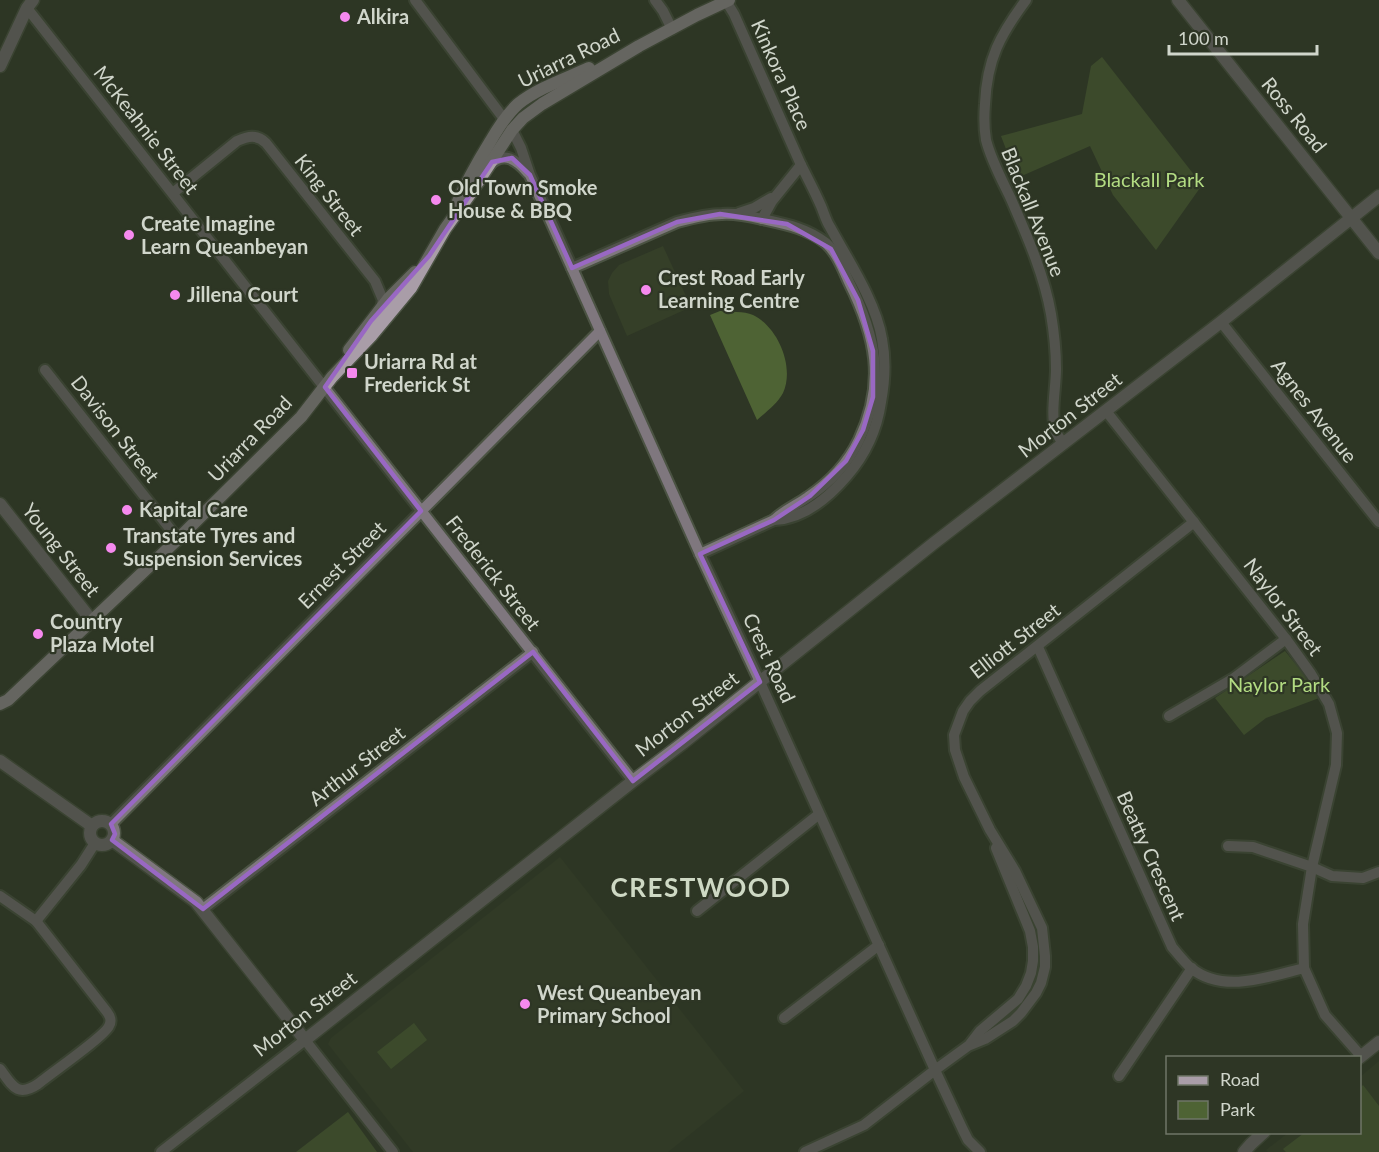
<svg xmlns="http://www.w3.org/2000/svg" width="1379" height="1152" viewBox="0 0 1379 1152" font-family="Lato,sans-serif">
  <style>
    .built { fill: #353f28 }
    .green { fill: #4e6334 }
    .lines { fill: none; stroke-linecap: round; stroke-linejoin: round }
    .minor-casing { stroke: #4b5343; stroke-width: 14 }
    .tertiary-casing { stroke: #4b5343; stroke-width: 15 }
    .secondary-casing { stroke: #4b5343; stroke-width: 15 }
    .minor { stroke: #7f777e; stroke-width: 10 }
    .tertiary { stroke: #7f777e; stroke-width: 12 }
    .secondary { stroke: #a99da8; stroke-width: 12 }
    .marked { fill: none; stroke: #9968c3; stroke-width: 4.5; stroke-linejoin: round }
    .poi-dot { fill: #f589ee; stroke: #2e3625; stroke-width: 2 }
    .labels { text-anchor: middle; stroke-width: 4.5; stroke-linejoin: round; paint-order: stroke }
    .poi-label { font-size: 20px; font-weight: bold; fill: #d0d6cb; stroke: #2e3625; text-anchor: start }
    .street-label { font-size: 20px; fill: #d0d6cb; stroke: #2e3625 }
    .park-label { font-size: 20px; fill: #b2db82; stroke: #2e3625 }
    .district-label { font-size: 26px; font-weight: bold; letter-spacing: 1.5px; fill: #ced9c4; stroke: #2e3625 }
  </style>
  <rect width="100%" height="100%" fill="#2e3625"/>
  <g class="built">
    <polygon points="663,246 691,307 627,336 609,294 608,281 612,273 619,265"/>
    <polygon points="560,857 744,1091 668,1152 413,1152 328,1044 331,1038"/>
    <polygon points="1379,1061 1379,1152 1268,1152 1266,1150 1288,1133 1360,1132 1360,1077"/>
  </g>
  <g class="green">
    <polygon points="1102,57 1202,185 1156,250 1113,195 1090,146 1017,178 1001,136 1082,114 1091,66"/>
    <path d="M 720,311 C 730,312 744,311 753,315 C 778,327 795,367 783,393 C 777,404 766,412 757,420 L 710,315 Z"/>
    <polygon points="1285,651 1307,678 1319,698 1266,718 1244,735 1215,698"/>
    <polygon points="414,1023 427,1040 391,1069 377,1052"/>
    <polygon points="1363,1085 1379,1106 1379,1152 1286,1152 1283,1149 1304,1133 1360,1132 1360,1088"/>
    <polygon points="348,1112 377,1152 296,1152"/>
  </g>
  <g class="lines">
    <g class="minor-casing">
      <g id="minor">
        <polyline points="415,0 504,119"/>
        <polyline points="655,0 663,11 672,29"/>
        <path d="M 1026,0 C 1000,35 987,59 985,104 C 984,116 984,128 986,140 C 991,160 1002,180 1011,199 C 1027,236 1044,274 1051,314 C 1054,332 1056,351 1056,369 C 1056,388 1050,415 1056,432 C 1058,436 1061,440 1063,444"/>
        <polyline points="726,1 734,14 801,165 772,201 762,219"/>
        <polyline points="27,8 633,781"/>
        <polyline points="512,130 521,148 530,175 572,268 700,554 760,682 935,1070 963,1130 968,1140 980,1152"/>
        <path d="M 489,165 C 504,150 517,160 528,173"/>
        <path d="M 173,193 L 237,141 C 248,136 257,134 266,143 L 375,281 L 383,300 L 381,309"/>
        <polyline points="739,213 754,208 771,198"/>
        <path d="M 572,268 L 677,222 C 692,218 707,214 722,214 C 736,213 749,216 762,219 C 785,224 807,228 826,243 C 837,253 843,269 849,282 C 876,336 886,383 859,440 C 848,463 829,483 808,497 C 797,505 784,510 774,520"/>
        <polyline points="1221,322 1379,522"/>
        <polyline points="45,370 178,539"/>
        <polyline points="1106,411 1286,639 1311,674 1329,704 1337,733 1336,765 1312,867 1303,924 1304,968 1325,1015 1361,1056"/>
        <path d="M 700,554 L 774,520 C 803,519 829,497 847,476 C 865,455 877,430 881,402 C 885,381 886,360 882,339 C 876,302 848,260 830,227 C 826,221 824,213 821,206 C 815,192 808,179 801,165"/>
        <path d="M 1038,647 L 1172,947 C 1178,954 1184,962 1191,968 C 1223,994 1268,977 1304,968"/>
        <polyline points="1169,716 1234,678 1286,639"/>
        <polyline points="111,824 600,331"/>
        <polyline points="1228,846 1253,847 1312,867 1332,876 1363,878 1379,872"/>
        <path d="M 0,896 L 36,921 L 107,1012 C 110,1016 112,1021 109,1026 C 105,1036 50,1074 38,1084 C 17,1098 12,1085 0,1069"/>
        <polyline points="203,909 533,652"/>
        <polyline points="697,911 818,815"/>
        <polyline points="36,921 81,865 95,843"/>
        <polyline points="784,1018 879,945"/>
        <polyline points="970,1044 980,1031 1018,999 1026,986 1031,973 1033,961 1033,947 1030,931 996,848"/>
        <polyline points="1119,1076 1192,968"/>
        <polyline points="161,1152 305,1040 393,1152"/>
        <polyline points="805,1152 864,1125 935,1070 968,1046 985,1039 1013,1021 1021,1013 1036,993 1041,983 1045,967 1045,956 1042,928 1015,871 990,830 964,777 955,750 954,735 963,711 970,701 980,691 1194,522"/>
      </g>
    </g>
    <g class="tertiary-casing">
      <g id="tertiary">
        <polyline points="1178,0 1379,253"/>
        <polyline points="0,66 27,8 33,0"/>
        <polyline points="0,504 92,621"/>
        <polyline points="0,761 92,826"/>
        <circle cx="102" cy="833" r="12"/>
        <polyline points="112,840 196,902 305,1040 633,781 683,743 934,543 1221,322 1379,196"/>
        <polyline points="1359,1058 1379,1042"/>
        <polyline points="1244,1152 1251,1144 1264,1132"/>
      </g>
    </g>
    <g class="secondary-casing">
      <g id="secondary">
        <path d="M 455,208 C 465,185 477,163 490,142 C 498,128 506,115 518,104 C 538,88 565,79 589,68"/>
        <polyline points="349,350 389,298 415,272"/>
        <polyline points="0,704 8,700 178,539 301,417 332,377 372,335 411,288 445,229 470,194 512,130 523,118 542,104 639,46 697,15 729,0"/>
      </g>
    </g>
    <use href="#minor" class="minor"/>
    <use href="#tertiary" class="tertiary"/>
    <use href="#secondary" class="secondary"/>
  </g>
  <path d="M0 0H1379V1152H0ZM 512,158 L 530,175 L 572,268 L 677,222 L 720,214 L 787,224 L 831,249 L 858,300 L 873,351 L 873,397 L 863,430 L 846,461 L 810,496 L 774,520 L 700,554 L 760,682 L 633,781 L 533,652 L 203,909 L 112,840 L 115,834 L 111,824 L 421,511 L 325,387 L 371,321 L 429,256 L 492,162 Z" fill="#2e3625" fill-opacity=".55" fill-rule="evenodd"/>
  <path class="marked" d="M 512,158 L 530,175 L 572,268 L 677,222 L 720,214 L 787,224 L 831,249 L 858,300 L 873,351 L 873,397 L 863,430 L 846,461 L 810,496 L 774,520 L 700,554 L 760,682 L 633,781 L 533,652 L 203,909 L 112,840 L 115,834 L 111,824 L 421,511 L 325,387 L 371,321 L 429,256 L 492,162 Z"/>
  <g class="poi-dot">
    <circle cx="345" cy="17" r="6"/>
    <circle cx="436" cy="200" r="6"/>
    <circle cx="129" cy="235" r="6"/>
    <circle cx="646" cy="290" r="6"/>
    <circle cx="175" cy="295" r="6"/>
    <rect x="346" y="367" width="12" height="12" rx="3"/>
    <circle cx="127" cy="510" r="6"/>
    <circle cx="111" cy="548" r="6"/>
    <circle cx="38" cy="634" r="6"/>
    <circle cx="525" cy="1004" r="6"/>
  </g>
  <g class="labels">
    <g class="poi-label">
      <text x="357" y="24">Alkira</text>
      <text x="448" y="195">Old Town Smoke<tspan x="448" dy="23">House &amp; BBQ</tspan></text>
      <text x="141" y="231">Create Imagine<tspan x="141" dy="23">Learn Queanbeyan</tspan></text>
      <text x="658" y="285">Crest Road Early<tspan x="658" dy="23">Learning Centre</tspan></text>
      <text x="187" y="302">Jillena Court</text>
      <text x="364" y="369">Uriarra Rd at<tspan x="364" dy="23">Frederick St</tspan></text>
      <text x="139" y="517">Kapital Care</text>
      <text x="123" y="543">Transtate Tyres and<tspan x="123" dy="23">Suspension Services</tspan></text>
      <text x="50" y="629">Country<tspan x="50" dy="23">Plaza Motel</tspan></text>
      <text x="537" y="1000">West Queanbeyan<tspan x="537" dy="23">Primary School</tspan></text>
    </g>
    <g class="street-label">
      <text transform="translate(569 58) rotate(-26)" y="7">Uriarra Road</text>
      <text transform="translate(781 75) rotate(66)" y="7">Kinkora Place</text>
      <text transform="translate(1294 115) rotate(51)" y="7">Ross Road</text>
      <text transform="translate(146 130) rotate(52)" y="7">McKeahnie Street</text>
      <text transform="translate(329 195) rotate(52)" y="7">King Street</text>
      <text transform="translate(1033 212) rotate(68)" y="7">Blackall Avenue</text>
      <text transform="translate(1314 411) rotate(52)" y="7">Agnes Avenue</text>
      <text transform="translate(1070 415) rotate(-38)" y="7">Morton Street</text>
      <text transform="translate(115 429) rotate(52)" y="7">Davison Street</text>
      <text transform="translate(250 439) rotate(-46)" y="7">Uriarra Road</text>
      <text transform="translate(61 550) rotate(52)" y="7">Young Street</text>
      <text transform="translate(342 565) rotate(-45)" y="7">Ernest Street</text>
      <text transform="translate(493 573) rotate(52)" y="7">Frederick Street</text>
      <text transform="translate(1283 607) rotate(53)" y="7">Naylor Street</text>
      <text transform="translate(1015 641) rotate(-38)" y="7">Elliott Street</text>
      <text transform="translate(769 658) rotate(65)" y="7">Crest Road</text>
      <text transform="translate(687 714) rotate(-38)" y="7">Morton Street</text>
      <text transform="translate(357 766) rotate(-38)" y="7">Arthur Street</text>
      <text transform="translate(1151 856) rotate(66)" y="7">Beatty Crescent</text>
      <text transform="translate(305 1014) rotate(-38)" y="7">Morton Street</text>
    </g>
    <g class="park-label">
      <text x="1149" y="187">Blackall Park</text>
      <text x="1279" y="692">Naylor Park</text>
    </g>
    <g class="district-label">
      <text x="701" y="897">CRESTWOOD</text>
    </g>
  </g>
  <rect x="1166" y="1056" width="195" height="78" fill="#2e3625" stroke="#6f7667" stroke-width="1.5"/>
  <rect x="1178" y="1076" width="30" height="9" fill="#a99da8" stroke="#6f7667" stroke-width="1.5"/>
  <text x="1220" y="1086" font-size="18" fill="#d0d6cb">Road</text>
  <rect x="1178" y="1101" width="30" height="18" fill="#4e6334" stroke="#6f7667" stroke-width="1.5"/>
  <text x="1220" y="1116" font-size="18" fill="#d0d6cb">Park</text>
  <path d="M1169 45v9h148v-9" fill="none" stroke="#d0d6cb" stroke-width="3"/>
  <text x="1178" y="45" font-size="18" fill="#d0d6cb" stroke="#2e3625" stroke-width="4.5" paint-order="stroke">100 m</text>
</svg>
